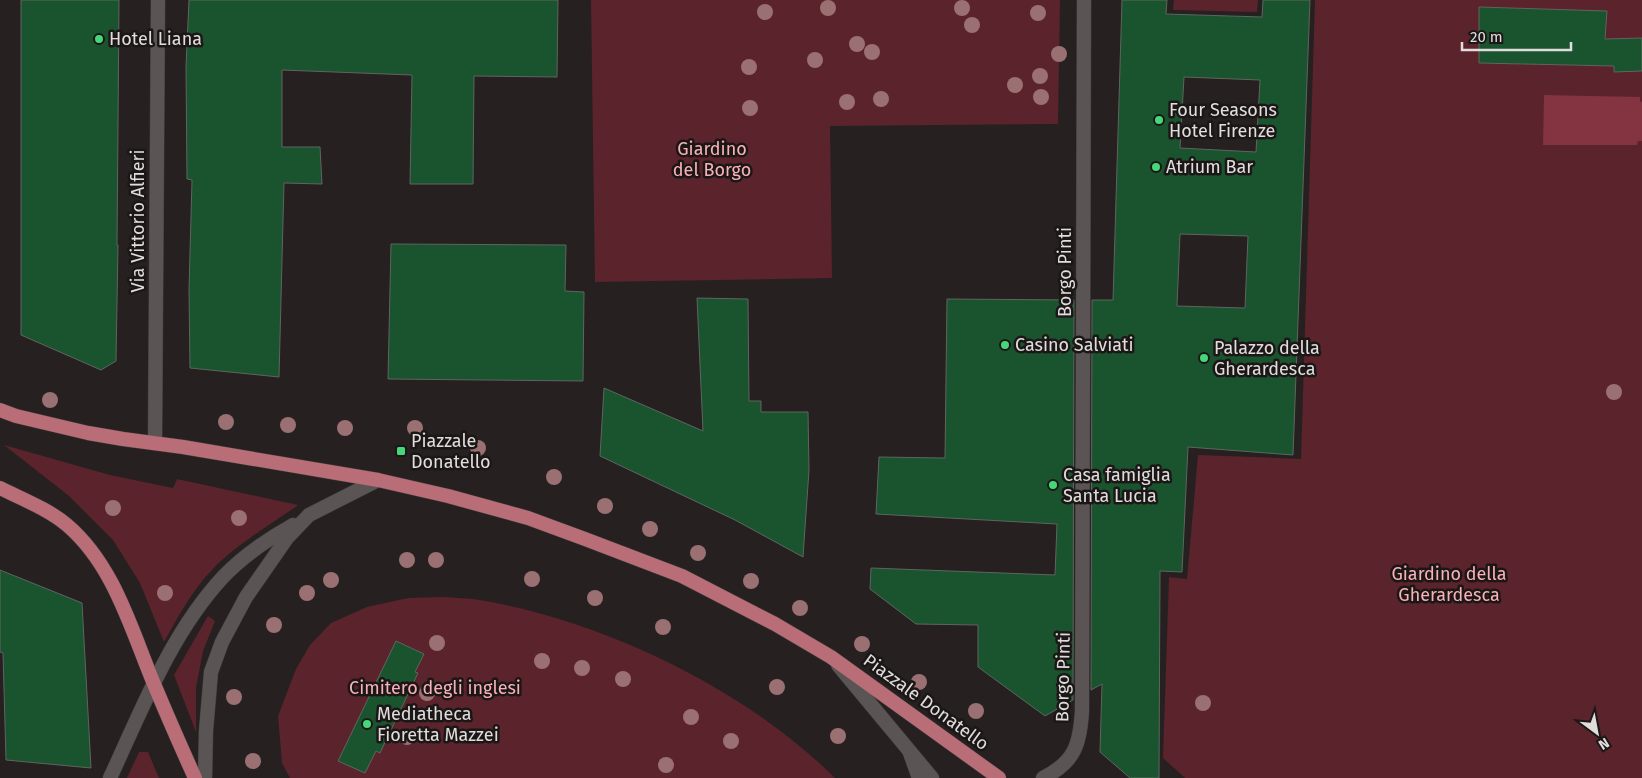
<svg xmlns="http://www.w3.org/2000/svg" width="1642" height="778" viewBox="0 0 1642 778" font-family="'Fira Sans',sans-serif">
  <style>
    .green { fill: #5b232c; fill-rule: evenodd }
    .water { fill: #833440 }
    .building { fill: #1a542e; stroke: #5f6560; fill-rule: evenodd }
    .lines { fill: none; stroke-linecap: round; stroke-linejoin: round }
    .minor-casing { stroke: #413d3d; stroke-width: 15 }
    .tertiary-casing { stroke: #413d3d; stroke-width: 15 }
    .primary-casing { stroke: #413d3d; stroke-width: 15 }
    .minor { stroke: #5a5454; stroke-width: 14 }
    .tertiary { stroke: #5a5454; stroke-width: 14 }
    .primary { stroke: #b96e77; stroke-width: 14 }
    .tree { fill: #9a7073 }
    .poi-dot { fill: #46d77a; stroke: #1c1717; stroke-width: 2 }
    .labels { text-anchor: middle; stroke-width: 5; stroke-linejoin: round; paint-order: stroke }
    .poi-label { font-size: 18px; fill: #e1dddd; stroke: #1c1717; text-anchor: start }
    .park-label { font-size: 18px; fill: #f9b1b7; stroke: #1c1717 }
    .street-label { font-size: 18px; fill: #e1dddd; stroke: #1c1717 }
  </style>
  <rect width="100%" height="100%" fill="#262020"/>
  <g class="green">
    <polygon points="591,0 1060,0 1058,124 830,126 832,278 595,282"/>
    <polygon points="1174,0 1258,0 1257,12 1173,10"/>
    <path d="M 1315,0 L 1642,0 L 1642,778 L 1185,778 L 1163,758 L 1169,577 L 1187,579 L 1198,455 L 1301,459 ZM 1479,7 L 1607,12 L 1604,66 L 1479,63 Z"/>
    <path d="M 4,445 L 110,475 L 173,488 L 177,479 L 298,505 C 269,526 235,545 211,571 C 191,592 178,617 164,642 L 140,583 L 113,540 L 69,496 Z"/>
    <path d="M 442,597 C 455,598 468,598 480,600 C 604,621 746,689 835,778 L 290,778 L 282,763 L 278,716 L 296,669 L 310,645 L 331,623 L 367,607 L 408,598 Z"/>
    <polygon points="208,616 215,621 203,651 196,688 196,732 174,675"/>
    <polygon points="139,752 148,752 159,778 127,778"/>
  </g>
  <polygon class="water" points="1544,95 1640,97 1640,101 1642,102 1642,141 1638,141 1637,145 1543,145"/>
  <g class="building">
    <polygon points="21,0 119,0 117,245 118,245 116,361 101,370 21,335"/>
    <polygon points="189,0 558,0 557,77 474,76 473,184 410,184 412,75 282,70 282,147 320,147 322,184 284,183 279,377 190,368 189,290 192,180 187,179 186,67"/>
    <path d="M 1122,0 L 1167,0 L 1166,14 L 1262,17 L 1263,0 L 1310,0 L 1293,455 L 1188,447 L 1182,572 L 1160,571 L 1159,778 L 1130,778 L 1100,752 L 1102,684 L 1091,690 L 1092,300 L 1113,300 ZM 1184,77 L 1260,80 L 1256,152 L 1180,148 ZM 1180,234 L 1248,236 L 1245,308 L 1177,306 Z"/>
    <polygon points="1479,7 1607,11 1605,39 1642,38 1642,71 1614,72 1614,66 1479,63"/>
    <polygon points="391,244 566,245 565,291 584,292 583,381 388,379"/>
    <polygon points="697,298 748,299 749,401 761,401 761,412 808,412 809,470 803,557 735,520 600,456 604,388 703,431"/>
    <polygon points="947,299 1074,300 1073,700 1045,716 978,667 978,625 916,624 870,589 871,568 1055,575 1057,524 876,514 879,457 945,458"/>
    <polygon points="0,570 82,603 91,768 6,760 3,653 0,652"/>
    <polygon points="396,641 424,654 415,672 418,673 380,753 376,751 365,773 338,761"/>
  </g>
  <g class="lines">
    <g class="minor-casing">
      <g id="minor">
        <polyline points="155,443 158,0"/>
        <polyline points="910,753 919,778"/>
        <path d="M 110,778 C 142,709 171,633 223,577 C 243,556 268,539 293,525"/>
        <polyline points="205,778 206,731 211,672 222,642 246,597 287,538 309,515 378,480"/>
        <path d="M 1043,778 C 1075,762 1080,744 1082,711 L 1084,0"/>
      </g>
    </g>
    <g class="tertiary-casing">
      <polyline id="tertiary" points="838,665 932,778"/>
    </g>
    <g class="primary-casing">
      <g id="primary">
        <polyline points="0,410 16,416 88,433 123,439 183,447 378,480 448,496 528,518 585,539 682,576 775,624 831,657 999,778"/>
        <path d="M 0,488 C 22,499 48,509 67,525 C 114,565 131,629 154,684 C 167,715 181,747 195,778"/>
      </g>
    </g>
    <use href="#minor" class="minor"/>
    <use href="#tertiary" class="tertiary"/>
    <use href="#primary" class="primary"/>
  </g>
  <g class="tree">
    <circle cx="828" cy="8" r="8"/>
    <circle cx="962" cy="8" r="8"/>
    <circle cx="765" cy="12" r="8"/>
    <circle cx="1038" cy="13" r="8"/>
    <circle cx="972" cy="25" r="8"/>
    <circle cx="857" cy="44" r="8"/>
    <circle cx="872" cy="52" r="8"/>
    <circle cx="1059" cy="54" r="8"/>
    <circle cx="815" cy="60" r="8"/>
    <circle cx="749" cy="67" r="8"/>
    <circle cx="1040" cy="76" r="8"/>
    <circle cx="1015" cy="85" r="8"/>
    <circle cx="1041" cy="97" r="8"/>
    <circle cx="881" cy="99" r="8"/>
    <circle cx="847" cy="102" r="8"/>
    <circle cx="750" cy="108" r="8"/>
    <circle cx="1614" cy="392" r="8"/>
    <circle cx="50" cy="400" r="8"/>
    <circle cx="226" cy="422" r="8"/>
    <circle cx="288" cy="425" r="8"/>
    <circle cx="345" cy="428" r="8"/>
    <circle cx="415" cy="428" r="8"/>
    <circle cx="478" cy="448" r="8"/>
    <circle cx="554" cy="477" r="8"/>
    <circle cx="605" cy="506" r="8"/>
    <circle cx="113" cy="508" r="8"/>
    <circle cx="239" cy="518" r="8"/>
    <circle cx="650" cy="529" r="8"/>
    <circle cx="698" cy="553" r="8"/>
    <circle cx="407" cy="560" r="8"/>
    <circle cx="436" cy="560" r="8"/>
    <circle cx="532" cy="579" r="8"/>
    <circle cx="331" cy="580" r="8"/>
    <circle cx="751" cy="581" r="8"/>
    <circle cx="165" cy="593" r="8"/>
    <circle cx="307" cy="593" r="8"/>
    <circle cx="595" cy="598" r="8"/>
    <circle cx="800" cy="608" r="8"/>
    <circle cx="274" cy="625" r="8"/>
    <circle cx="663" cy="627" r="8"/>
    <circle cx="437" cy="643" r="8"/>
    <circle cx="862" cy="644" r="8"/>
    <circle cx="542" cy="661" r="8"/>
    <circle cx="582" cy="668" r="8"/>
    <circle cx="623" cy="679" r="8"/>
    <circle cx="919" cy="682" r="8"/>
    <circle cx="777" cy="687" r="8"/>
    <circle cx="427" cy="693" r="8"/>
    <circle cx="234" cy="697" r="8"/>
    <circle cx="1203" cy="703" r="8"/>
    <circle cx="976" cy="711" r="8"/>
    <circle cx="691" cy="717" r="8"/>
    <circle cx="838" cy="736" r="8"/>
    <circle cx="407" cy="737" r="8"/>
    <circle cx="731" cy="741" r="8"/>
    <circle cx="253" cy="761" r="8"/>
    <circle cx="666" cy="765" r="8"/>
  </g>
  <g class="poi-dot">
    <circle cx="99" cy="39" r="5"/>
    <circle cx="1159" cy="120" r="5"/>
    <circle cx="1156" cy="167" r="5"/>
    <circle cx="1005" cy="345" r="5"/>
    <circle cx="1204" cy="358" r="5"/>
    <rect x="396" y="446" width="10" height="10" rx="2.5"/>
    <circle cx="1053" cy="485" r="5"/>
    <circle cx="367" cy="724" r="5"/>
  </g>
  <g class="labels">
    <g class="poi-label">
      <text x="109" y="45">Hotel Liana</text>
      <text x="1169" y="116">Four Seasons<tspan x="1169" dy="21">Hotel Firenze</tspan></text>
      <text x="1166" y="173">Atrium Bar</text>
      <text x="1015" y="351">Casino Salviati</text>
      <text x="1214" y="354">Palazzo della<tspan x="1214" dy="21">Gherardesca</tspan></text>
      <text x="411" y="447">Piazzale<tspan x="411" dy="21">Donatello</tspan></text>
      <text x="1063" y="481">Casa famiglia<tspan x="1063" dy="21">Santa Lucia</tspan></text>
      <text x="377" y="720">Mediatheca<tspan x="377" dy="21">Fioretta Mazzei</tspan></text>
    </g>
    <g class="park-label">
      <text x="712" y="155">Giardino<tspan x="712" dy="21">del Borgo</tspan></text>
      <text x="1449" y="580">Giardino della<tspan x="1449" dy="21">Gherardesca</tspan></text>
      <text x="435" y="694">Cimitero degli inglesi</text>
    </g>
    <g class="street-label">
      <text transform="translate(138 221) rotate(-90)" y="6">Via Vittorio Alfieri</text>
      <text transform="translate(1065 272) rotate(-90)" y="6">Borgo Pinti</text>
      <text transform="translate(1063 677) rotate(-89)" y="6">Borgo Pinti</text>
      <text transform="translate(926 702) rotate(36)" y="6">Piazzale Donatello</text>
    </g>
  </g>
  <g transform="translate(1597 733) rotate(148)" stroke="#1c1717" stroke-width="4" paint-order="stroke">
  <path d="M0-4L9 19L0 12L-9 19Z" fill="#e1dddd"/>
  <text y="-8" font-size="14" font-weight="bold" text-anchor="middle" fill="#e1dddd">N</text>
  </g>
  <path d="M1462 42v8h109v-8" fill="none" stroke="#e1dddd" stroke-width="2.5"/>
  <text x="1470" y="42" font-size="15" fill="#e1dddd" stroke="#1c1717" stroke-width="4" paint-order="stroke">20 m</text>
</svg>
